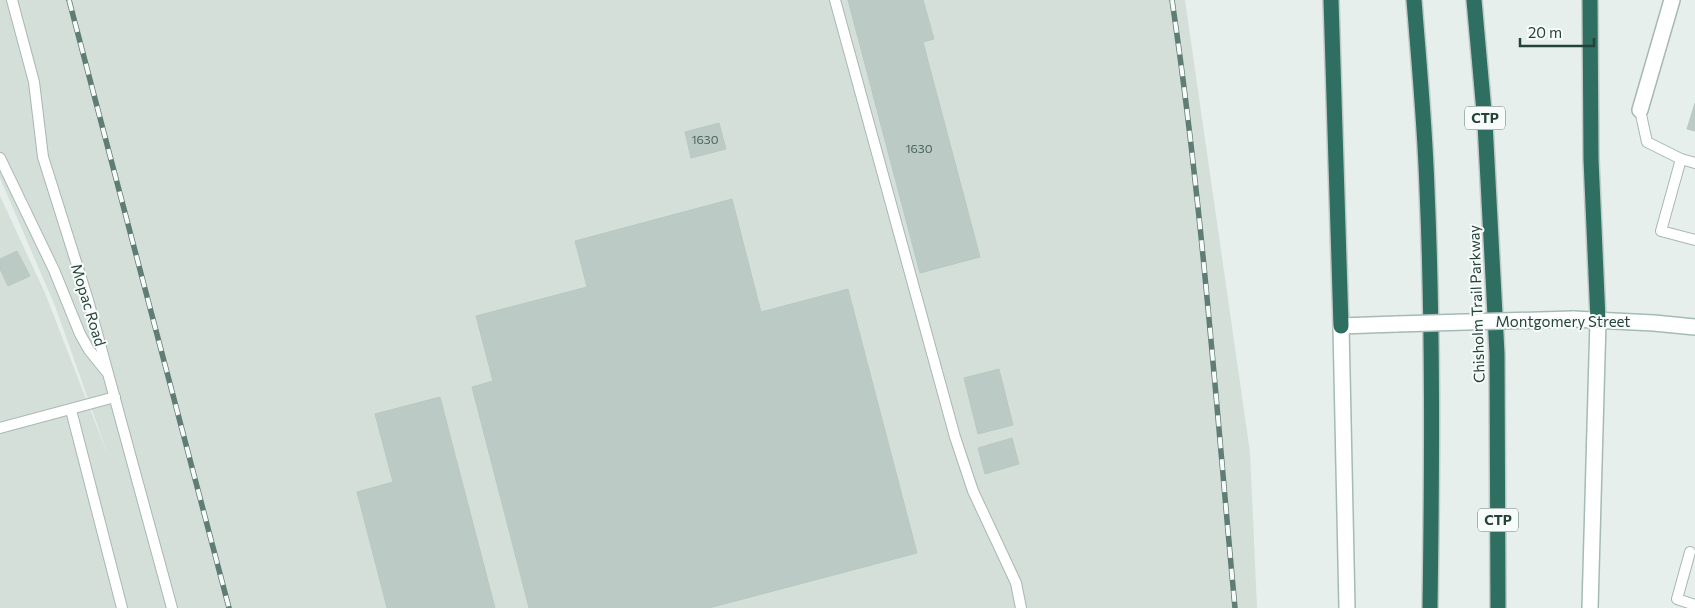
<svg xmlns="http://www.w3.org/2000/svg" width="1695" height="608" viewBox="0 0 1695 608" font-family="Commissioner,sans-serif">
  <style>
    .built { fill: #d4dfda }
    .building { fill: #bbcac4; stroke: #b8c9c2 }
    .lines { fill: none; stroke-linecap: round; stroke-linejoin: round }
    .service-casing { stroke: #a8b8b2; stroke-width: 12 }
    .minor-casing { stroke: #a8b8b2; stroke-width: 18 }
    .secondary-casing { stroke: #a4bbb3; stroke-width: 18 }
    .motorway-casing { stroke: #c2cac8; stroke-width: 18 }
    .service { stroke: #fff; stroke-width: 10 }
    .minor { stroke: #fff; stroke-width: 15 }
    .secondary { stroke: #fff; stroke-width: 15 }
    .motorway { stroke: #2f6f62; stroke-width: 15 }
    .rail-casing { stroke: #5f7d75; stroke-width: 5.5 }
    .rail { stroke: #f7fbf9; stroke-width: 4; stroke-dasharray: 11; stroke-linecap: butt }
    .secondary-bridge-casing { stroke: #a4bbb3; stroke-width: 18; stroke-linecap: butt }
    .secondary-bridge { stroke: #fff; stroke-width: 15 }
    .labels { text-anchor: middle; stroke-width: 4; stroke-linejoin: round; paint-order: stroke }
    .number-label { font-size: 12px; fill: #4a645c }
    .shield { fill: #f7fbf9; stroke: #637a73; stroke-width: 1 }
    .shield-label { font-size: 14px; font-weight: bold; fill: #24423a }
    .street-label { font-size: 15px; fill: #24423a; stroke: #f7fbf9 }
  </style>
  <rect width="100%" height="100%" fill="#e6efeb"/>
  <polygon class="built" points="0,0 1185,0 1250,452 1257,608 0,608 0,196 45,293 109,458 55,306 0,178"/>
  <g class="building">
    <polygon points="848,0 923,0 934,39 923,42 980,257 920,273"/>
    <polygon points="1695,103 1695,131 1687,129"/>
    <polygon points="719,123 726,149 691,158 685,132"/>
    <polygon points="732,199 761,312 848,289 917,553 709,608 529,608 472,387 493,381 476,316 587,287 575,241"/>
    <polygon points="17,251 30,276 8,286 0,269 0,259"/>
    <polygon points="999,369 1013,425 978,434 964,378"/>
    <polygon points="440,397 495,608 387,608 357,492 393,482 375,414"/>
    <polygon points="1012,438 1019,464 985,474 978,448"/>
  </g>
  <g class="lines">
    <g class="service-casing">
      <g id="service">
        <polyline points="12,0 34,82 43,157 88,300 172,608"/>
        <polyline points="835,0 955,437 973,491 1016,583 1021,608"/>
        <polyline points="1640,110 1647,142 1681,159 1661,231 1695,240"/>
        <polyline points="0,158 54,270 80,334 89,350 106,371"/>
        <polyline points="1681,159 1695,163"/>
        <polyline points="71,410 122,608"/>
        <polyline points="0,428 115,397"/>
        <polyline points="1690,552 1677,599 1695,605"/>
      </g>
    </g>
    <g class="minor-casing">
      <polyline id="minor" points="1640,110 1672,0"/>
    </g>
    <g class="secondary-casing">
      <g id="secondary">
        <polyline points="1573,319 1654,323 1695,327"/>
        <polyline points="1347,608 1341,326 1397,324"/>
        <polyline points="1590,608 1598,320"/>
      </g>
    </g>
    <g class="motorway-casing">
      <g id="motorway">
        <polyline points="1331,0 1341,326"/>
        <path d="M 1414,0 C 1419,63 1425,126 1427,189 C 1433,328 1432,468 1430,608"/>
        <polyline points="1474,0 1485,123 1497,354 1498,608"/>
        <polyline points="1590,0 1591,159 1598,320"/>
      </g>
    </g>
    <use href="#service" class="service"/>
    <use href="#minor" class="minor"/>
    <use href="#secondary" class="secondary"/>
    <use href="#motorway" class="motorway"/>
    <g class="rail-casing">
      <g id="rail">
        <polyline points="69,0 229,608"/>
        <path d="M 1172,0 C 1202,202 1216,405 1235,608"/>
      </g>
    </g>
    <use href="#rail" class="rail"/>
    <g class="secondary-bridge-casing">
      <polyline id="secondary-bridge" points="1397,324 1573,319"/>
    </g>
    <use href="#secondary-bridge" class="secondary-bridge"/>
  </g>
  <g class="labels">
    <g class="number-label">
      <text x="705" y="144">1630</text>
      <text x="919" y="153">1630</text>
    </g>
    <g class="shield">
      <rect x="1465" y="106.5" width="40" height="23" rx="4"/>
      <rect x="1478" y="508.5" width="40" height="23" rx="4"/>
    </g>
    <g class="shield-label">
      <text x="1485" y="123">CTP</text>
      <text x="1498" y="525">CTP</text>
    </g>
    <g class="street-label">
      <text transform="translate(1477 304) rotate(-92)" y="5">Chisholm Trail Parkway</text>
      <text transform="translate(88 305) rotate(73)" y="5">Mopac Road</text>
      <text x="1563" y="327">Montgomery Street</text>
    </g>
  </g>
  <path d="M1520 38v8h74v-8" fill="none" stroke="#24423a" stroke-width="2.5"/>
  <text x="1528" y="38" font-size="15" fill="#24423a" stroke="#f7fbf9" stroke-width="4" paint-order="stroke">20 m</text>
</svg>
